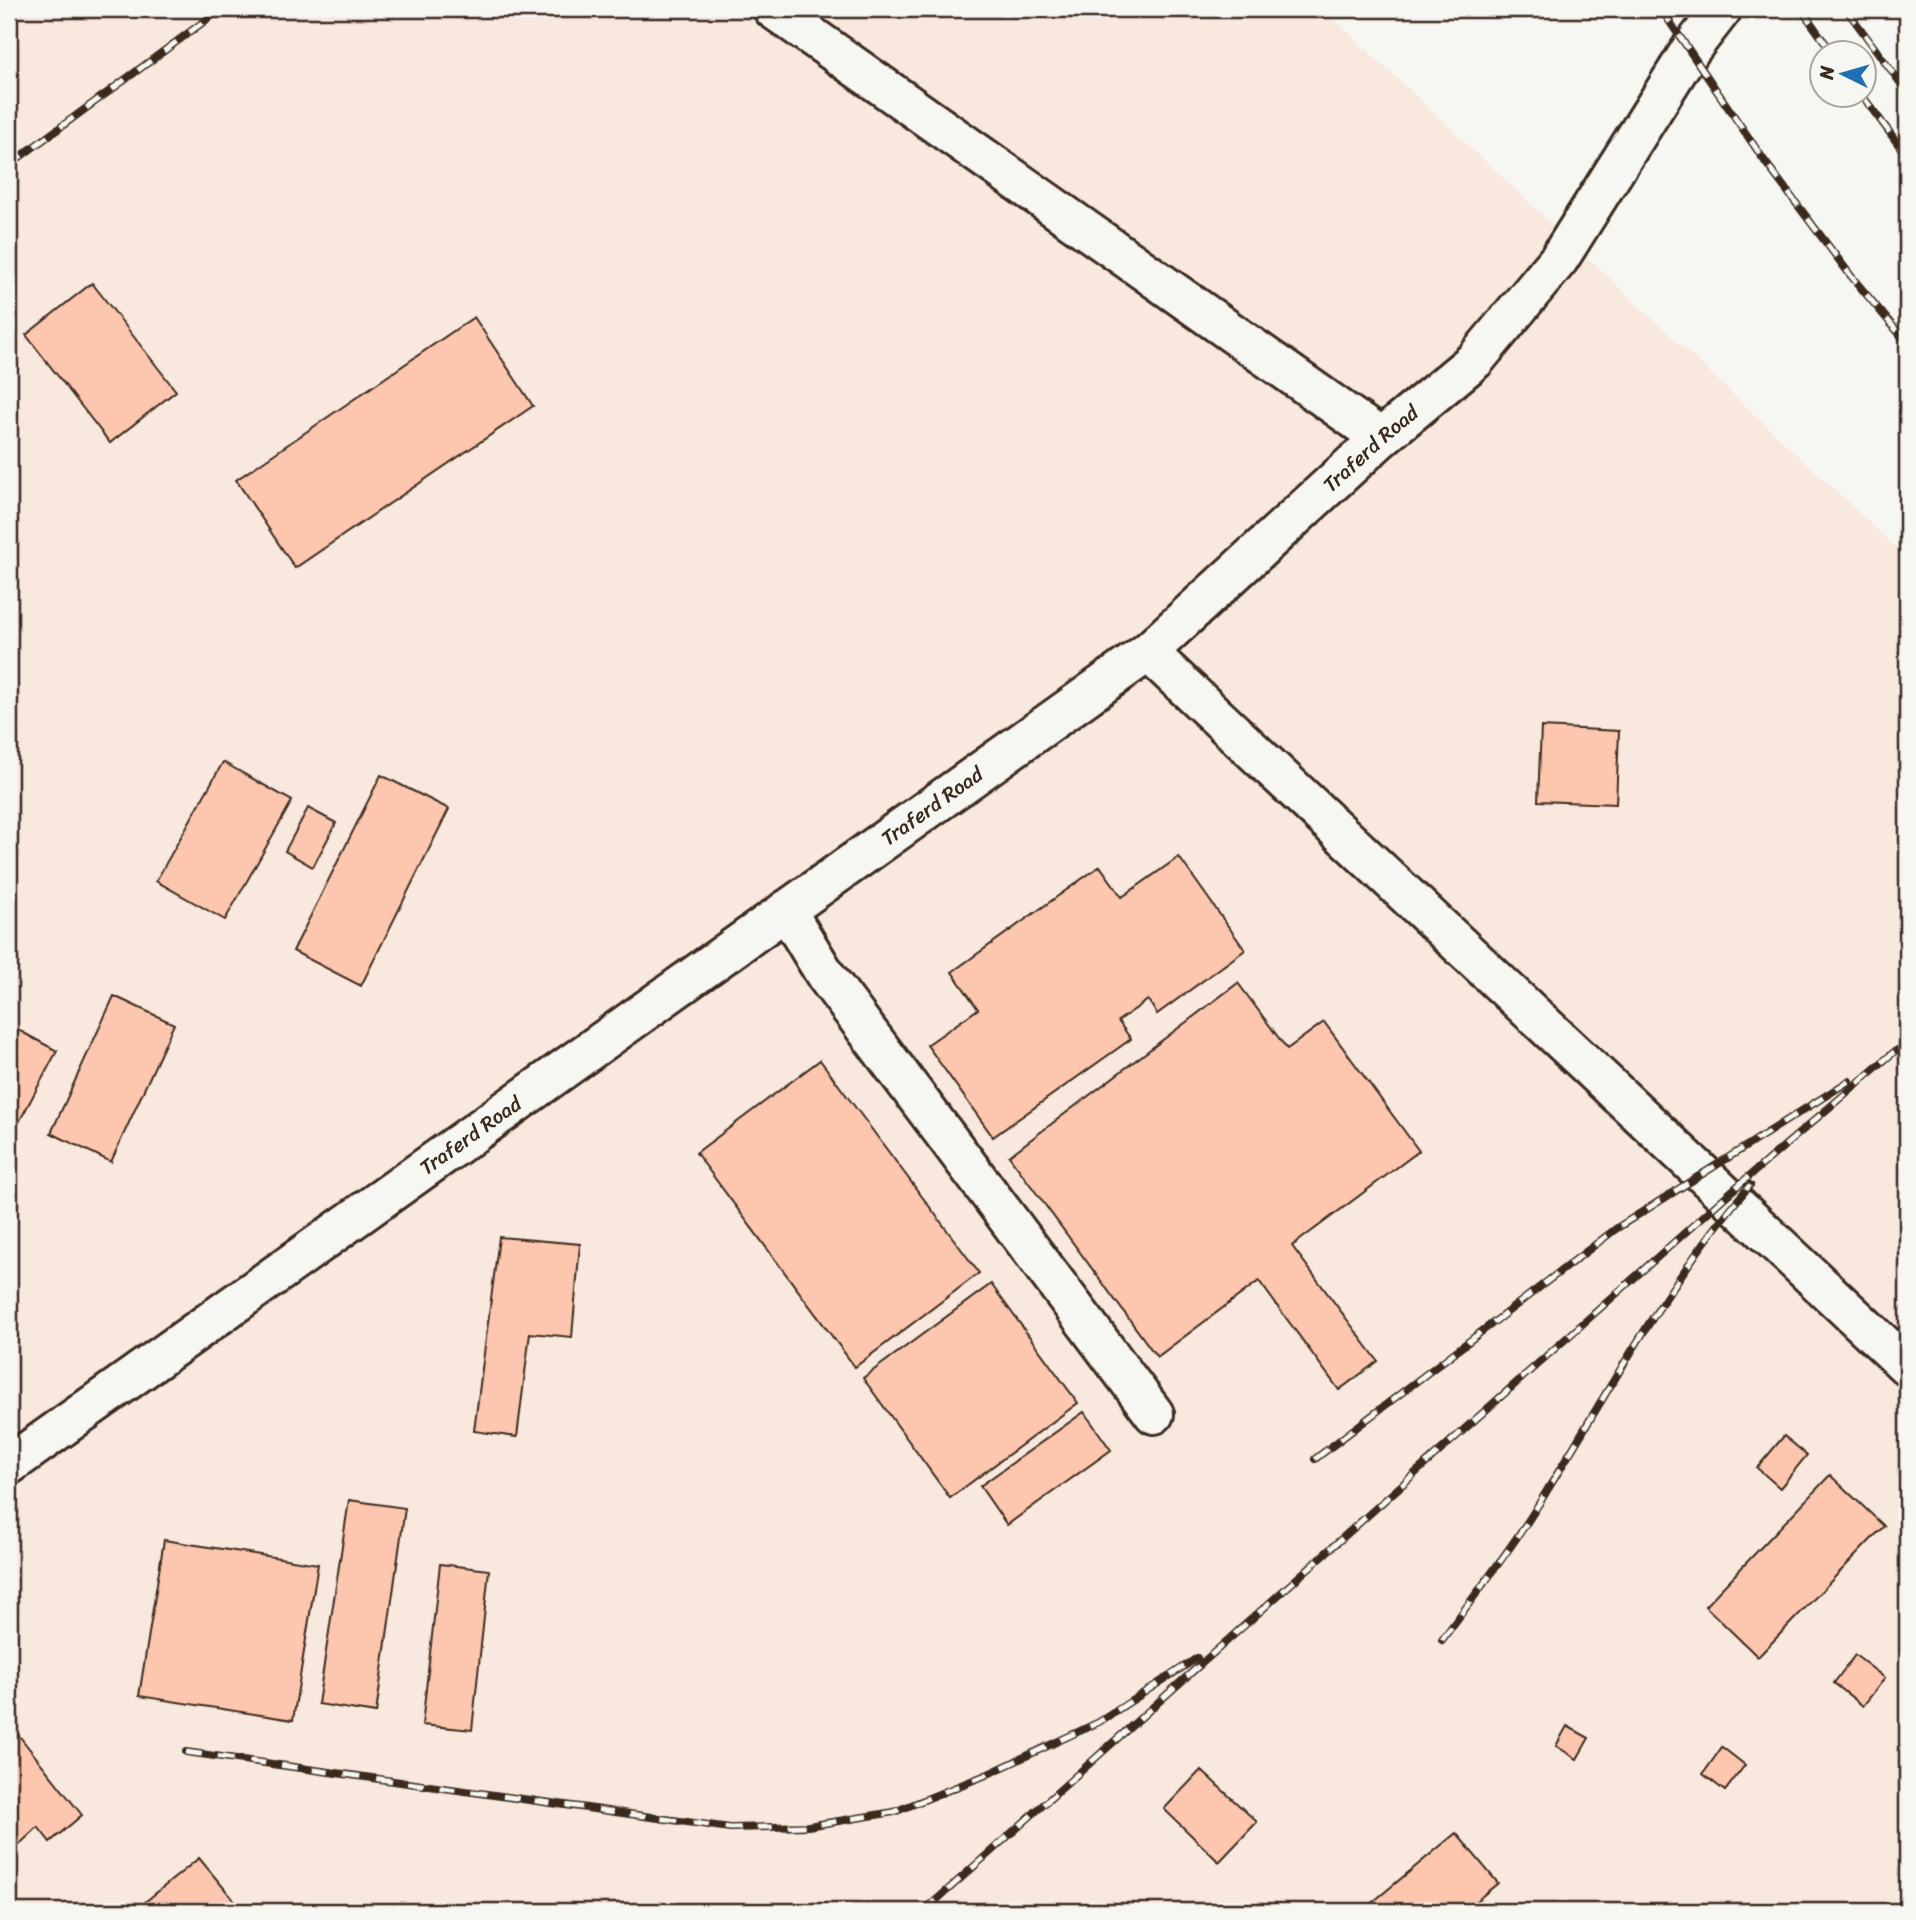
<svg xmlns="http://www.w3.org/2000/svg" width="1916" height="1920" viewBox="0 0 1916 1920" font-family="Sriracha,sans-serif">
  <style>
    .built { fill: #f8e8de }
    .building { fill: #fdc7af; stroke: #3b2a1e; stroke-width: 2 }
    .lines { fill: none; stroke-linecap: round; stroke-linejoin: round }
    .minor-casing { stroke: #3b2a1e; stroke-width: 44 }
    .minor { stroke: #f6f6f2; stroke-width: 38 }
    .rail-casing { stroke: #3b2a1e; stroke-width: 8 }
    .rail { stroke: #f6f6f2; stroke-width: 5; stroke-dasharray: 16; stroke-linecap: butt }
    .labels { text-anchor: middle; stroke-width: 6; stroke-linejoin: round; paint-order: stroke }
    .street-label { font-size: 21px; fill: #3b2a1e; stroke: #f6f6f2 }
  </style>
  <rect width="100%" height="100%" fill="#f6f6f2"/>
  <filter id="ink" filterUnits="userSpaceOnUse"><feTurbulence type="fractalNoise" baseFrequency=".0143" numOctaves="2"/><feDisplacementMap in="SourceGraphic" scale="14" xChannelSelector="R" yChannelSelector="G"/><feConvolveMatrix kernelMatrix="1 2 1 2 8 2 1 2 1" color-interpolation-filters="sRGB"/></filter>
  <g filter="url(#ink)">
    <polygon class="built" points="9,9 1323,9 1907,558 1907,1911 9,1911"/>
    <g class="building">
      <polygon points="92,283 176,391 110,443 26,335"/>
      <polygon points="474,317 533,406 295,568 236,480"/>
      <polygon points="1541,727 1619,731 1616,804 1538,801"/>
      <polygon points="223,762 292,801 225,920 156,881"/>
      <polygon points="381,775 449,809 361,986 293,951"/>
      <polygon points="308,808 336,823 313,867 285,851"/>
      <polygon points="1179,857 1245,950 1157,1014 1148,1000 1118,1021 1131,1039 993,1137 927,1045 978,1009 952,972 1100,866 1122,897"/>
      <polygon points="1238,983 1287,1049 1324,1022 1419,1151 1292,1246 1378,1361 1339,1390 1259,1281 1157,1357 1009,1156"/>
      <polygon points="114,996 174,1024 111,1162 51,1133"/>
      <polygon points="9,1025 57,1051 9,1141"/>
      <polygon points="820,1060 979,1273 855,1367 696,1153"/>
      <polygon points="499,1237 580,1244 572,1337 530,1333 517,1437 474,1431"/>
      <polygon points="991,1284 1078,1403 950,1498 863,1378"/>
      <polygon points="1084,1412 1111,1450 1007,1525 980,1486"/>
      <polygon points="1784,1436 1807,1455 1780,1488 1757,1468"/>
      <polygon points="1830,1475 1884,1526 1758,1657 1705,1606"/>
      <polygon points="349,1500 405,1508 376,1713 318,1704"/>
      <polygon points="164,1540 318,1564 293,1720 139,1696"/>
      <polygon points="440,1564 489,1570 472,1730 422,1725"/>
      <polygon points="1855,1655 1885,1678 1863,1706 1834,1683"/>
      <polygon points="9,1723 82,1815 50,1842 38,1827 9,1854"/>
      <polygon points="1567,1726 1589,1738 1577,1759 1556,1746"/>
      <polygon points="1722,1747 1745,1765 1725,1791 1703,1774"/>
      <polygon points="1201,1770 1257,1822 1219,1862 1164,1809"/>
      <polygon points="1456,1833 1498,1883 1464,1911 1362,1911"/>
      <polygon points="199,1858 243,1911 134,1911"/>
    </g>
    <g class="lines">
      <g class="minor-casing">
        <g id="minor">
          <polyline points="773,9 1381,438"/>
          <polyline points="1148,652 1907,1366"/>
          <polyline points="786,910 826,976 1154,1414"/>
          <path id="s1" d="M 9,1465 L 1148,652 L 1381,438 L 1475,360 L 1559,259 L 1691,49 L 1722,9"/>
        </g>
      </g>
      <use href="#minor" class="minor"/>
      <g class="rail-casing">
        <g id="rail">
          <polyline points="1661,9 1766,163 1851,276 1907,343"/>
          <polyline points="1801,9 1832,52"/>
          <polyline points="1846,9 1907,92"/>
          <polyline points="1861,94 1907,156"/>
          <polyline points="9,165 221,9"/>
          <polyline points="1315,1459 1617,1228 1849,1081"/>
          <path d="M 1442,1640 C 1473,1597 1507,1555 1535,1510 C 1604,1400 1665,1284 1750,1185"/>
          <polyline points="186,1752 730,1828 808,1826 894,1812 986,1775 1099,1722 1197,1658"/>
          <polyline points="924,1911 1726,1196 1894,1052 1907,1045"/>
        </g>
      </g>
      <use href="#rail" class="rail"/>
    </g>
  </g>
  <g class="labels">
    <g class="street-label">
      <text dy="7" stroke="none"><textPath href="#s1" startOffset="1701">Traferd Road</textPath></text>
      <text dy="7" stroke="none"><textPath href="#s1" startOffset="1134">Traferd Road</textPath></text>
      <text dy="7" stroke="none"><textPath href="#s1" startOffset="567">Traferd Road</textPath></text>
    </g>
  </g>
  <rect width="1916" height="1920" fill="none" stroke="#f6f6f2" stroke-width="35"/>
  <rect x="18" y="18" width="1881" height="1885" fill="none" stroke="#3b2a1e" stroke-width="2.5" filter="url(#ink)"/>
  <g transform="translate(1843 74) rotate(275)"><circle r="33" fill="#f6f6f2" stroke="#aba49d" stroke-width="2"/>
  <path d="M0-5L12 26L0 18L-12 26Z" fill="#1f6fb2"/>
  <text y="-10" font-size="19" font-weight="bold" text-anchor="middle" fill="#3b2a1e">N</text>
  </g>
</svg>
